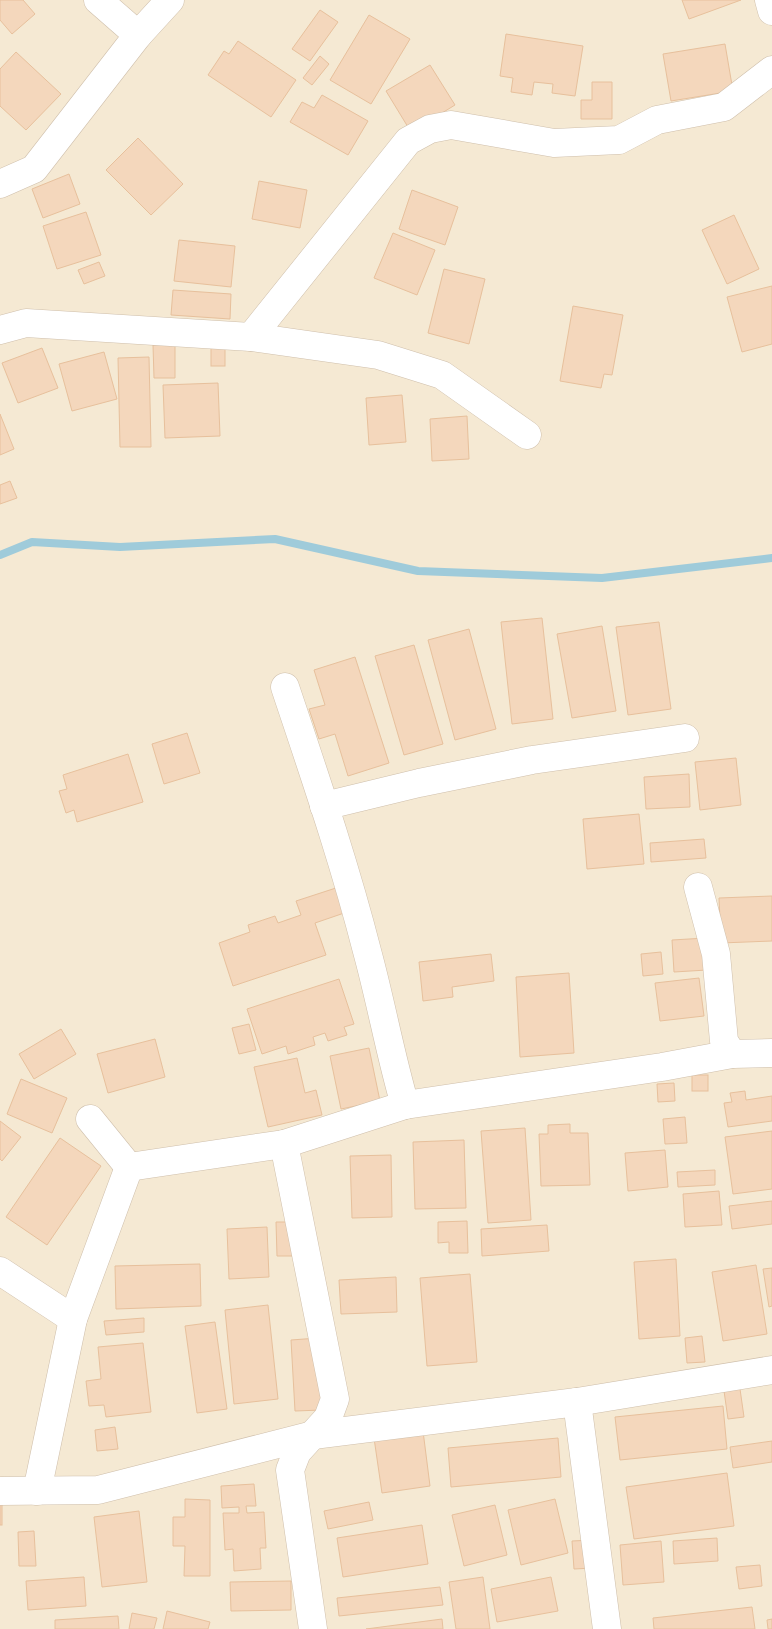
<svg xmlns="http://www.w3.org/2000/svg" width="772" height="1629" viewBox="0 0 772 1629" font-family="'Source Sans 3',sans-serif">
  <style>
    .residential { fill: #f5e9d3 }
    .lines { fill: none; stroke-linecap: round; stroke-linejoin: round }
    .stream { stroke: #9fcbda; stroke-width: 8 }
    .building { fill: #f4d7bc; stroke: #e7c09c }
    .street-casing { stroke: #cfbfab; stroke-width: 29 }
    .street { stroke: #fff; stroke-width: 28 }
  </style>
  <rect width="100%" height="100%" fill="#fdf6e5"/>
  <rect class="residential" x="0" y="0" width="772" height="1629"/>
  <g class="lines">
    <polyline class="stream" points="0,555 32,542 120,547 275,539 418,571 602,578 772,558"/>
  </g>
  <g class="building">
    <polygon points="0,0 23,0 35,14 12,34 0,20"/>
    <polygon points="682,0 741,0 689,19"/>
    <polygon points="320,10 338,22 310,61 292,49"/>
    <polygon points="369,15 410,39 371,104 330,80"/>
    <polygon points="506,34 583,46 575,96 552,93 553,84 534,82 532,95 511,92 513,78 500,76"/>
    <polygon points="238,41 296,80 271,117 208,75 224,51 229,54"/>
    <polygon points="725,44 733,91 671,101 663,54"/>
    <polygon points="16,52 61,94 26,130 0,106 0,69"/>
    <polygon points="320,56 329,64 312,85 303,78"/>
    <polygon points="430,65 455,105 411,132 386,91"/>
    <polygon points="592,82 612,82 612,119 581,119 581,100 592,100"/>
    <polygon points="322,95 368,121 348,155 290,122 302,102 314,108"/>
    <polygon points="138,138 183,184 151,215 106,170"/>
    <polygon points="69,174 80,204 43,218 32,189"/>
    <polygon points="259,181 307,190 300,228 252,219"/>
    <polygon points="412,190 458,207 445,245 399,229"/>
    <polygon points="86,212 101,255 57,269 43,226"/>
    <polygon points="734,215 759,269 727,284 702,230"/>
    <polygon points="393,233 435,250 417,295 374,278"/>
    <polygon points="179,240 235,246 231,287 174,281"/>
    <polygon points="99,262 105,276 84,284 78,270"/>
    <polygon points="444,269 485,279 469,344 428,333"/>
    <polygon points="772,286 772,344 742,352 727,297"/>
    <polygon points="173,290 231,294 230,319 171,315"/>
    <polygon points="573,306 623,315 612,375 604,374 601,388 560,381"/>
    <polygon points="175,344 175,378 154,378 153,345"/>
    <rect x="211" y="344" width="14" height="22"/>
    <polygon points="42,348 58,388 18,403 2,363"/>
    <polygon points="104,352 117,399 72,411 59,364"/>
    <polygon points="149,357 151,447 120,447 118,358"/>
    <polygon points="218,383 220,436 165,438 163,385"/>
    <polygon points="402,395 406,442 369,445 366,398"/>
    <polygon points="0,414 14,449 0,455"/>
    <polygon points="467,416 469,459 432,461 430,419"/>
    <polygon points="10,481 17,498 0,504 0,485"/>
    <polygon points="542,618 553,719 512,724 501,622"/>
    <polygon points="659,622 671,709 628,715 616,627"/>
    <polygon points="602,626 616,711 572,718 557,634"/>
    <polygon points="469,629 496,729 455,740 428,640"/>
    <polygon points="414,645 443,744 404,755 375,656"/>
    <polygon points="355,657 389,763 348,776 335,734 319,739 309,709 325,705 314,670"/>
    <polygon points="187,733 200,773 164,784 152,744"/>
    <polygon points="128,754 143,802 77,822 74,810 66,813 59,791 67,789 63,775"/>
    <polygon points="736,758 741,805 700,810 695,762"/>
    <polygon points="689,774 690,807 646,809 644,777"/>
    <polygon points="639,814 644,864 587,869 583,819"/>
    <polygon points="704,839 706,858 651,862 650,843"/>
    <polygon points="342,886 350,911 315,923 326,955 233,986 219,943 250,932 248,925 275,916 278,923 301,915 296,901"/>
    <polygon points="772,896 772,941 721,943 719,898"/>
    <polygon points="706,938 707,970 674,972 672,940"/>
    <polygon points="661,952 663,974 643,976 641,954"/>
    <polygon points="491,954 494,981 452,987 453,997 423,1001 419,962"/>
    <polygon points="569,973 574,1053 520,1057 516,977"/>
    <polygon points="699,978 704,1016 660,1021 655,983"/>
    <polygon points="339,979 354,1024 344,1027 347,1035 328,1041 325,1033 313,1037 315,1045 288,1054 286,1046 262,1054 247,1009"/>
    <polygon points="249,1024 256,1050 239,1054 232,1028"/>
    <polygon points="61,1029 76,1054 34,1079 19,1054"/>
    <polygon points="155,1039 165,1077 108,1093 97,1054"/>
    <polygon points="369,1048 380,1101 341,1109 330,1056"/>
    <polygon points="297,1058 305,1093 316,1090 322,1115 268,1127 254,1067"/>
    <rect x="692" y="1075" width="16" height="16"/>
    <polygon points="21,1079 67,1098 52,1133 7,1114"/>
    <polygon points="674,1083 675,1101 658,1102 657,1084"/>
    <polygon points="745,1091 746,1100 772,1096 772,1121 728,1127 724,1103 732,1102 730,1093"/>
    <polygon points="685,1117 687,1143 665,1144 663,1119"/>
    <polygon points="0,1121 21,1137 2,1161 0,1159"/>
    <polygon points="570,1124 570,1133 588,1133 590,1185 541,1186 539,1134 548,1134 548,1125"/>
    <polygon points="525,1128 531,1220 488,1223 481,1131"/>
    <polygon points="772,1131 772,1189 733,1194 725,1137"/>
    <polygon points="60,1138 101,1166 47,1245 6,1217"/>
    <polygon points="464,1140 466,1208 415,1209 413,1142"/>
    <polygon points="665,1150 668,1187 628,1191 625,1153"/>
    <polygon points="391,1155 392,1217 352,1218 350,1156"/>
    <polygon points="715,1170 715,1185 678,1187 677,1172"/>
    <polygon points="719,1191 722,1225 685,1227 683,1194"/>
    <polygon points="772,1201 772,1224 732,1229 729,1206"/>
    <polygon points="467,1221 468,1253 449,1253 449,1242 438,1243 438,1222"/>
    <polygon points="276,1222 296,1222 296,1256 277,1256"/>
    <polygon points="547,1225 549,1251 482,1256 481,1229"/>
    <polygon points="267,1227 269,1277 229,1279 227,1229"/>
    <polygon points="676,1259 680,1336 639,1339 634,1262"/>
    <polygon points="200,1264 201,1306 116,1309 115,1266"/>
    <polygon points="756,1265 767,1334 723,1341 712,1272"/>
    <polygon points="772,1268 772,1306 769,1307 763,1269"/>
    <polygon points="470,1274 477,1362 427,1366 420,1278"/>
    <polygon points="396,1277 397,1312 341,1314 339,1280"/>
    <polygon points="268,1305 278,1399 234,1404 225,1310"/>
    <polygon points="144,1318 144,1332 106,1335 104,1321"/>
    <polygon points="215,1322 227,1409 197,1413 185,1326"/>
    <polygon points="702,1336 705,1362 687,1363 685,1338"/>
    <polygon points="318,1338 322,1410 295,1411 291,1340"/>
    <polygon points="143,1343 151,1412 106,1417 104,1405 89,1406 86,1381 101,1379 98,1347"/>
    <polygon points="740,1389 744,1417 728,1419 724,1391"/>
    <polygon points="723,1406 727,1449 620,1460 615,1417"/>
    <polygon points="115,1427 118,1449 97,1451 95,1430"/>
    <polygon points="423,1431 430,1486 382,1493 374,1438"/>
    <polygon points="558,1438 561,1477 451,1487 448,1448"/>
    <polygon points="772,1441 772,1462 733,1468 730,1447"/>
    <polygon points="727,1473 734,1526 634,1539 626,1487"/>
    <polygon points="254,1484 256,1506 246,1506 247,1513 264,1512 266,1548 260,1548 261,1569 234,1571 233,1549 225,1550 223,1513 239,1513 239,1507 222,1508 221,1486"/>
    <polygon points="185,1499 210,1500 210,1576 184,1576 185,1546 173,1546 173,1517 185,1517"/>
    <polygon points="555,1499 568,1553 521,1565 508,1510"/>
    <rect x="0" y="1500" width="2" height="25"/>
    <polygon points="369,1502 373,1520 328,1529 324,1511"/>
    <polygon points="495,1505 507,1555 464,1566 452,1515"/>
    <polygon points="139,1511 147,1582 102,1587 94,1517"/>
    <polygon points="422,1525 428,1564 343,1577 337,1538"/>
    <polygon points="34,1531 36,1566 19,1566 18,1532"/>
    <polygon points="717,1538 718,1561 674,1564 673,1541"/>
    <polygon points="592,1540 593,1568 574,1569 572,1541"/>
    <polygon points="661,1541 664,1582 623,1585 620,1545"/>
    <polygon points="760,1565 762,1586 739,1589 736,1567"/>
    <polygon points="84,1577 86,1606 28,1610 26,1581"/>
    <polygon points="483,1577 490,1629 456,1629 449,1582"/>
    <polygon points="551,1577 558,1611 497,1622 491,1589"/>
    <polygon points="291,1581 291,1610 231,1611 230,1582"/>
    <polygon points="440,1587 443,1605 339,1616 337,1598"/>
    <polygon points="752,1607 755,1629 654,1629 653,1618"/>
    <polygon points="167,1611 210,1622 208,1629 163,1629"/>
    <polygon points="132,1613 157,1618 154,1629 129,1629"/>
    <polygon points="118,1616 119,1629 55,1629 55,1620"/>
    <polygon points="442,1619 443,1629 366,1629"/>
    <polygon points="772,1619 772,1629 768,1629 767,1620"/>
  </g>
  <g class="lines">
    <g class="street-casing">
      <g id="street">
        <polyline points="98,0 138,35"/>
        <polyline points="769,0 772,11"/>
        <polyline points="0,184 34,169 138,35 170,0"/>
        <polyline points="0,330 26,323 251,337 408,141 430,129 451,125 554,143 619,140 657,120 724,107 772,70"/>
        <polyline points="251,337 378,355 442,375 527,435"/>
        <path d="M 285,687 C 314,774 344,861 367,951 C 381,1002 390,1054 405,1105"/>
        <polyline points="324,806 419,783 532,760 685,738"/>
        <polyline points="698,887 716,954 724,1041 732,1054"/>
        <polyline points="90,1119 129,1167"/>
        <polyline points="284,1144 335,1399 328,1418 297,1452 290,1470 313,1629"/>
        <polyline points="129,1167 284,1144 405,1105 662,1067 732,1054 772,1053"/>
        <polyline points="0,1271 73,1319"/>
        <polyline points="577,1402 607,1629"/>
        <polyline points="0,1491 98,1490 313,1435 577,1402 772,1370"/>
        <polyline points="37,1491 73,1319 129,1167"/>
      </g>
    </g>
    <use href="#street" class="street"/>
  </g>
</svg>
